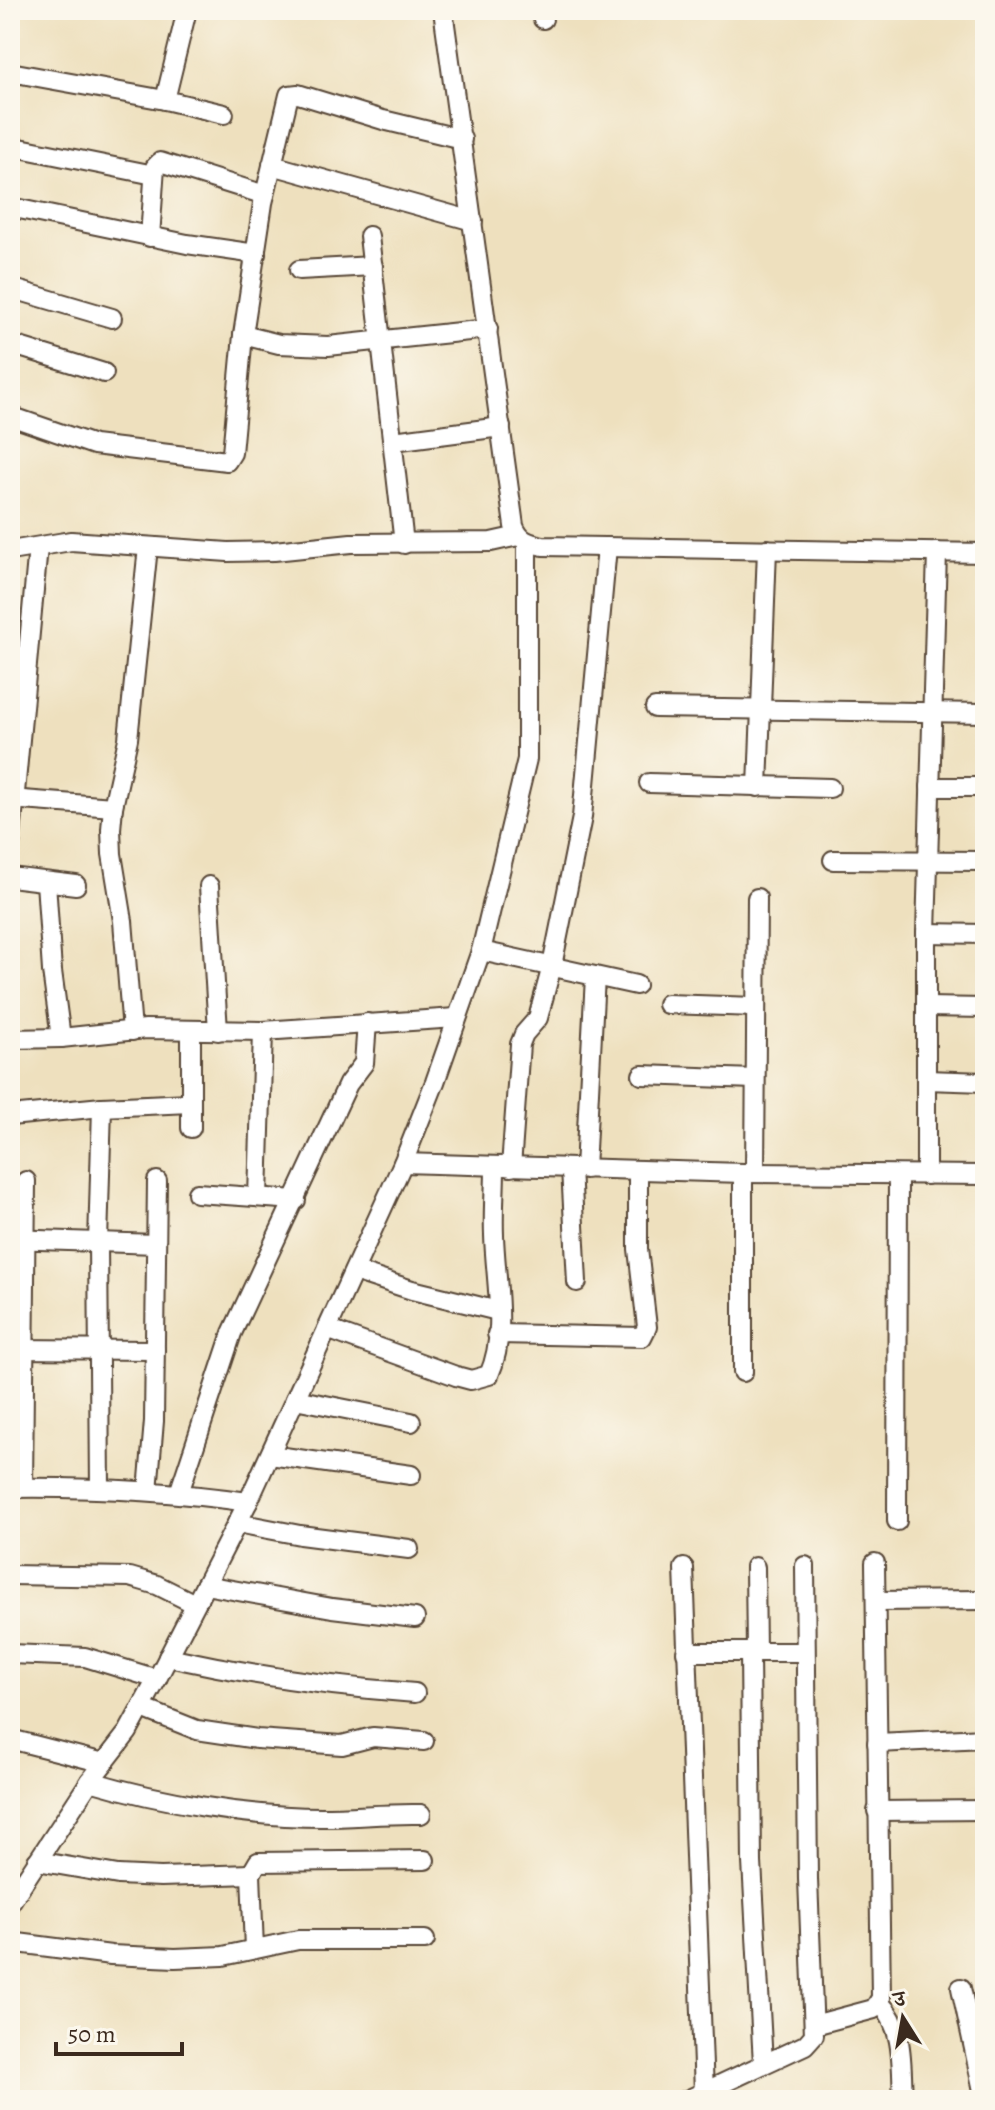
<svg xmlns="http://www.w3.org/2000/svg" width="995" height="2110" viewBox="0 0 995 2110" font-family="Alegreya,'Noto Serif Devanagari',serif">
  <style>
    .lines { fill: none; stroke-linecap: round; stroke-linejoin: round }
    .minor-casing { stroke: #564536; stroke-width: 22 }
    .minor { stroke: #fff; stroke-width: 18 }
  </style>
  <rect width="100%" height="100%" fill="#fbf7ec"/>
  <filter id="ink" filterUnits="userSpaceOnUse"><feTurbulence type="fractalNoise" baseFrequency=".0125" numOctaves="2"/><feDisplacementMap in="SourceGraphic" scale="16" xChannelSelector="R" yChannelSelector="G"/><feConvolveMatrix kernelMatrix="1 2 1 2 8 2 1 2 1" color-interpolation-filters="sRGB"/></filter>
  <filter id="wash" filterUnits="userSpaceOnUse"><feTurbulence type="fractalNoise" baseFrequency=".006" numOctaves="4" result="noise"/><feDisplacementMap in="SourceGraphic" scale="32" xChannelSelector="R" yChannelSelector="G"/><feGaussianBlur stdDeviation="1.8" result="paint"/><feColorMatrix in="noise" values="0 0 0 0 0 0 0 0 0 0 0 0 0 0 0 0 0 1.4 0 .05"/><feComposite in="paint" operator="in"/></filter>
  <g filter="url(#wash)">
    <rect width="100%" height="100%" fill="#eee0be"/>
  </g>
  <g filter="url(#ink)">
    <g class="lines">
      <g class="minor-casing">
        <g id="minor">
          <path d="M 443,10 L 514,526 C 520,541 528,543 543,546 L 985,553"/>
          <polyline points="541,10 543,19"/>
          <polyline points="10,72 165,100 224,114"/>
          <polyline points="165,100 187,10"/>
          <polyline points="10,146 154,175"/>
          <polyline points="272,165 473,221"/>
          <polyline points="10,207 187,244 256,254"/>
          <polyline points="369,236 404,544"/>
          <polyline points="150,237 155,167 160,162 265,195"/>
          <polyline points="299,270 373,266"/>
          <polyline points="10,288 112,318"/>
          <polyline points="243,335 279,344 328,346 488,329"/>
          <polyline points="10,344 104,373"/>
          <polyline points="10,416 94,445 227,461 232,453 243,335 263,203 289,95 298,94 383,120 462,139"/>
          <polyline points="393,441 501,427"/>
          <polyline points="10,551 71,541 228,552 274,551 351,543 491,542 518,536"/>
          <polyline points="655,708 985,713"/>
          <polyline points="649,783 830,788"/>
          <polyline points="758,787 767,549"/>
          <polyline points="930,787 985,787"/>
          <polyline points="10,799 113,807"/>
          <polyline points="10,846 38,547"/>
          <polyline points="833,860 985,861"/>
          <polyline points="10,877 76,885"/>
          <polyline points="46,882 52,971 61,1038"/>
          <polyline points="209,886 218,1031"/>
          <polyline points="926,933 985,934"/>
          <polyline points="481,951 636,985"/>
          <polyline points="667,1004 756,1007"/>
          <polyline points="926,1007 985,1008"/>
          <polyline points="132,1031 123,921 112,854 111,829 113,807 128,739 148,547"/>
          <polyline points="10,1039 61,1038 146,1029 263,1031 456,1018"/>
          <polyline points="642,1075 755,1079"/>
          <polyline points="926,1080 985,1082"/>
          <polyline points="10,1116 102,1107 190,1103"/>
          <polyline points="191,1128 191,1031"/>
          <polyline points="403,1163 743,1173 985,1175"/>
          <polyline points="511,1167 520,1044 524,1034 538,1018 552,966 582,817 607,547"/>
          <polyline points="571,1168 577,1282"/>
          <polyline points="585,1169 595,976"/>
          <polyline points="743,1173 743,1372"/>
          <polyline points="755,1173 757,898"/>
          <polyline points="926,1175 926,933 937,552"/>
          <polyline points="197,1193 296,1200"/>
          <polyline points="258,1197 263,1031"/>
          <polyline points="10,1239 156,1244"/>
          <polyline points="354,1271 412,1290 498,1311"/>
          <path d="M 327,1329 L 456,1376 L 471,1380 L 489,1375 C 508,1333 495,1279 494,1235 C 493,1212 495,1189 495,1167"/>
          <polyline points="497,1334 642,1337 647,1327 638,1249 638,1170"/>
          <polyline points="10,1349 155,1350"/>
          <polyline points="295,1399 411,1422"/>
          <polyline points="270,1455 411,1475"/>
          <polyline points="23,1487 26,1181"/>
          <path d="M 10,1488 C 90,1487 169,1491 248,1502"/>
          <polyline points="100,1488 98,1242 102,1107"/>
          <polyline points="148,1491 154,1421 157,1181"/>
          <polyline points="179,1493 232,1333 348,1084 364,1063 367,1023"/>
          <polyline points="897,1521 898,1175"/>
          <polyline points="237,1523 300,1535 409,1549"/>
          <polyline points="755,1567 756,1652"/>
          <polyline points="684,1568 704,2092"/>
          <polyline points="10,1575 130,1577 157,1585 195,1604"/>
          <polyline points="205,1585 332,1608 415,1618"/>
          <polyline points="876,1601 985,1600"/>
          <polyline points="686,1652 805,1652"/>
          <polyline points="750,1652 752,1862 763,2064"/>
          <polyline points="10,1654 85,1657 157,1679"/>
          <path d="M 168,1657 C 250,1675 332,1687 415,1693"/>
          <polyline points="142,1708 197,1730 257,1739 342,1745 373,1737 424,1741"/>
          <polyline points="10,1739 104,1763"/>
          <polyline points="877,1743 985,1738"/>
          <path d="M 90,1781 C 161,1802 248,1817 322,1817 C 355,1817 388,1813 421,1814"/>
          <polyline points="877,1811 985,1810"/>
          <polyline points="37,1861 118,1875 161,1877 251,1874"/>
          <polyline points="10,1903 90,1781 128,1732 157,1679 248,1502 403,1163 435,1082 481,951 527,759 527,542"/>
          <polyline points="10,1942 111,1955 175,1958 223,1956 298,1940 425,1940"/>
          <polyline points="254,1949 251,1874 258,1862 425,1860"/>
          <polyline points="961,1988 985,2100"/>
          <path d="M 880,2003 C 905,2028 901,2067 903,2100"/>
          <polyline points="814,2025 874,2009 881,1998 875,1563"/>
          <polyline points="687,2100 805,2045 814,2035 808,1879 805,1566"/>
        </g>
      </g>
      <use href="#minor" class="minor"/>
    </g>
  </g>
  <rect width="995" height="2110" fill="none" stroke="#fbf7ec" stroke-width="40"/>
  <g transform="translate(903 2018) rotate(349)" stroke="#fbf7ec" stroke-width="6" paint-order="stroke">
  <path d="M0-6L14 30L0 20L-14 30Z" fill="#3b2a1e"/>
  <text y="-12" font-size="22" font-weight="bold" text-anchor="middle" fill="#3b2a1e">उ</text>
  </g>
  <path d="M56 2042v12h126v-12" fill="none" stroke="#3b2a1e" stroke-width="4"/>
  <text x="68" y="2042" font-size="24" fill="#3b2a1e" stroke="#fbf7ec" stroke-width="6" paint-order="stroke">50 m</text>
</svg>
